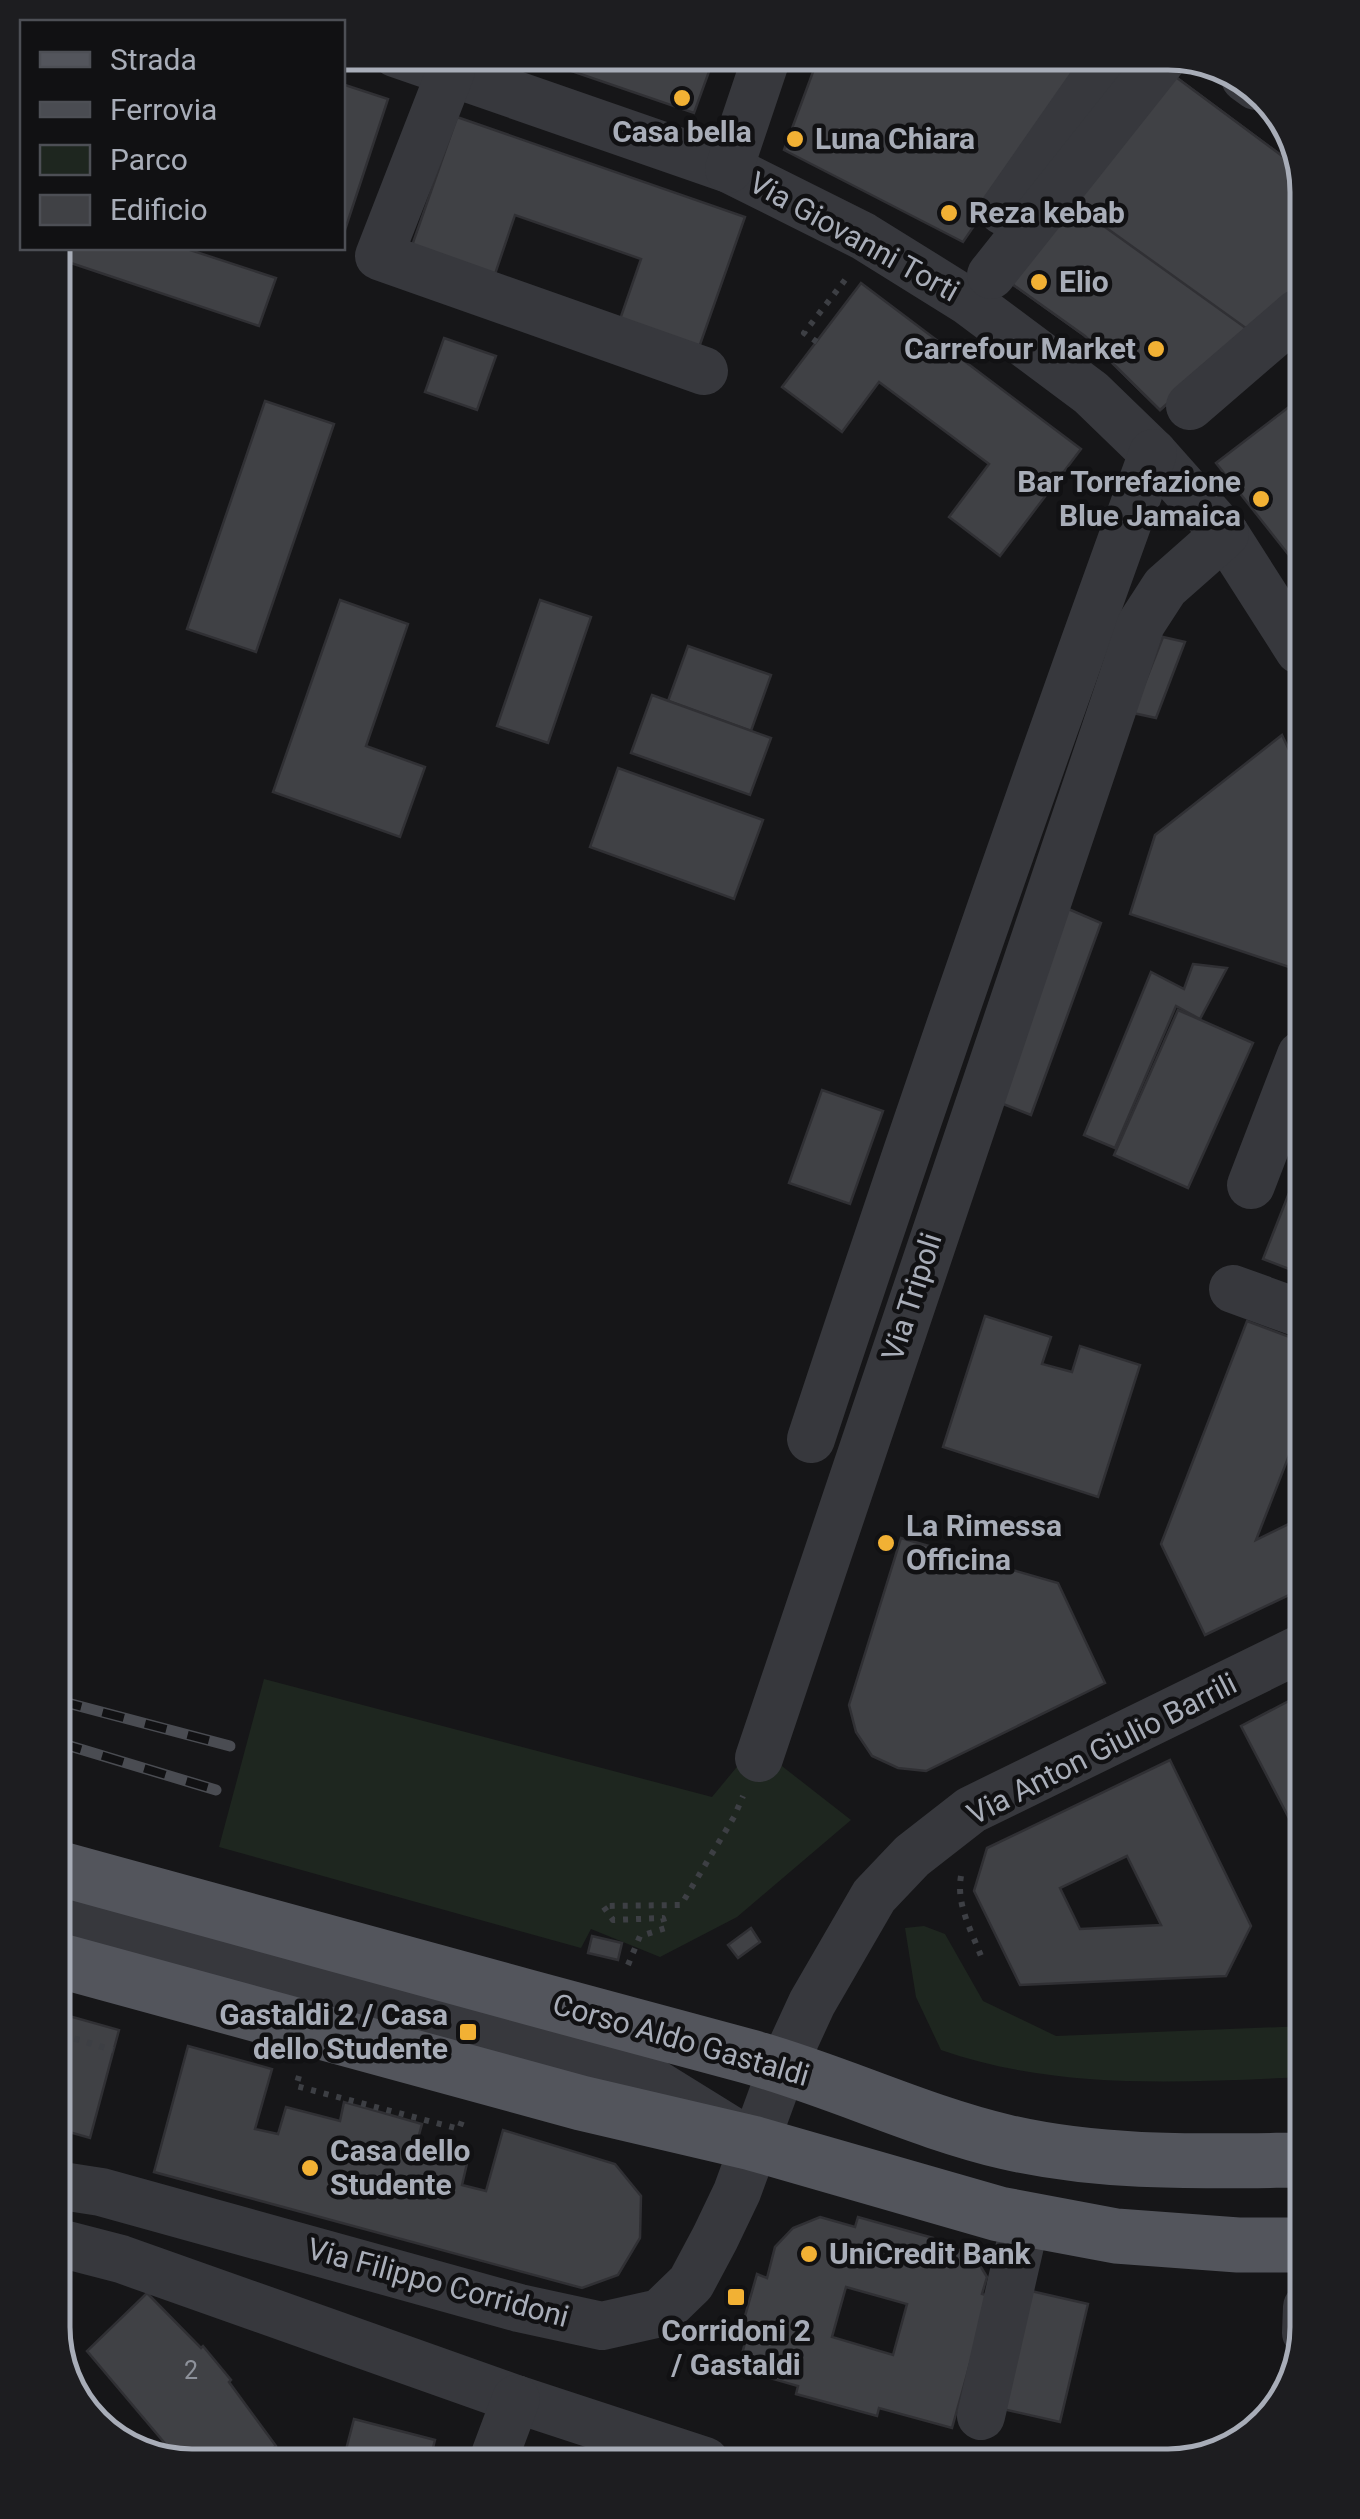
<svg xmlns="http://www.w3.org/2000/svg" width="1360" height="2519" viewBox="0 0 1360 2519" font-family="Roboto,sans-serif">
  <style>
    .green { fill: #1e261f }
    .building { fill: #404145; stroke: #303034; stroke-width: 2.5; fill-rule: evenodd }
    .lines { fill: none; stroke-linecap: round; stroke-linejoin: round }
    .path { stroke: #3d3f44; stroke-width: 6; stroke-dasharray: 5 8; stroke-linecap: butt }
    .minor { stroke: #37383d; stroke-width: 48 }
    .major { stroke: #53555c; stroke-width: 55 }
    .rail-casing { stroke: #4a4c52; stroke-width: 11 }
    .rail { stroke: #111113; stroke-width: 8; stroke-dasharray: 22; stroke-linecap: butt }
    .poi-dot { fill: #f2b134; stroke: #111113; stroke-width: 4 }
    .labels { text-anchor: middle; stroke-width: 9; stroke-linejoin: round; paint-order: stroke }
    .number-label { font-size: 25px; fill: #8e929b }
    .poi-label { font-size: 30px; font-weight: bold; fill: #a8adb8; stroke: #111113; text-anchor: start }
    .street-label { font-size: 30px; fill: #a8adb8; stroke: #111113 }
    .rim { fill: none; stroke: #a8adb8; stroke-width: 5 }
  </style>
  <rect width="100%" height="100%" fill="#161618"/>
  <g class="green">
    <polygon points="264,1679 712,1797 755,1745 851,1820 737,1917 660,1957 591,1929 581,1948 219,1847"/>
    <path d="M 924,1926 L 945,1934 L 983,2001 L 1056,2036 L 1306,2026 L 1306,2077 C 1184,2082 1058,2091 941,2050 L 916,1997 L 905,1928 Z"/>
  </g>
  <g class="building">
    <polygon points="519,53 728,53 722,69 711,66 694,113"/>
    <polygon points="820,53 1092,53 963,242 784,150"/>
    <polygon points="1165,69 1297,167 1297,288 1290,295 1101,152"/>
    <polygon points="1165,69 1297,167 1297,288 1160,410 1085,336 1005,279"/>
    <polygon points="342,84 388,99 344,233 342,232"/>
    <polygon points="457,117 745,217 696,356 617,328 641,259 515,215 491,286 408,257"/>
    <polygon points="1066,199 1250,331 1160,410 1085,336 1005,279"/>
    <polygon points="53,248 184,248 276,278 259,326 53,257"/>
    <polygon points="861,283 1081,449 1000,556 949,517 989,464 879,382 842,432 782,387"/>
    <polygon points="444,338 496,356 477,410 425,392"/>
    <polygon points="1298,400 1299,568 1216,463"/>
    <polygon points="265,401 334,424 256,652 187,629"/>
    <polygon points="340,600 408,624 366,746 425,767 400,837 273,792"/>
    <polygon points="540,600 591,617 548,743 497,726"/>
    <polygon points="1163,637 1185,642 1156,718 1133,713"/>
    <polygon points="688,646 771,675 751,731 668,701"/>
    <polygon points="652,695 771,738 750,795 631,753"/>
    <polygon points="1282,735 1300,773 1301,971 1130,914 1155,835"/>
    <polygon points="618,768 763,820 734,899 590,847"/>
    <polygon points="1066,908 1101,923 1031,1115 998,1102"/>
    <polygon points="1193,964 1227,968 1200,1019 1176,1006 1115,1148 1084,1135 1151,972 1184,989"/>
    <polygon points="1178,1010 1253,1043 1188,1188 1114,1155"/>
    <polygon points="822,1090 883,1111 850,1204 789,1183"/>
    <polygon points="1302,1160 1302,1274 1263,1259"/>
    <polygon points="985,1316 1051,1337 1042,1364 1072,1372 1080,1346 1140,1365 1098,1497 943,1447"/>
    <polygon points="1247,1321 1303,1342 1303,1431 1299,1430 1256,1540 1303,1517 1304,1588 1205,1635 1161,1544"/>
    <polygon points="901,1538 1058,1583 1105,1683 926,1771 898,1768 872,1756 856,1732 849,1705"/>
    <polygon points="1304,1693 1305,1849 1241,1726"/>
    <path d="M 1170,1760 L 1251,1926 L 1226,1976 L 1020,1985 L 974,1891 L 987,1848 ZM 1127,1856 L 1161,1925 L 1080,1929 L 1060,1888 Z"/>
    <polygon points="751,1928 760,1942 738,1958 728,1945"/>
    <polygon points="592,1936 622,1943 618,1960 588,1953"/>
    <polygon points="62,2014 119,2030 90,2138 62,2130"/>
    <polygon points="188,2046 272,2069 255,2129 278,2134 286,2107 340,2121 344,2102 380,2112 422,2124 417,2142 469,2155 462,2185 486,2191 503,2130 615,2164 641,2196 640,2238 618,2275 582,2288 154,2172"/>
    <path d="M 820,2217 L 855,2227 L 858,2217 L 933,2238 L 932,2243 L 963,2251 L 961,2257 L 978,2262 L 987,2277 L 982,2294 L 989,2296 L 952,2428 L 879,2408 L 877,2416 L 796,2394 L 798,2386 L 738,2369 L 746,2339 L 739,2337 L 757,2274 L 767,2278 L 775,2247 L 793,2228 ZM 846,2287 L 907,2304 L 893,2355 L 832,2337 Z"/>
    <polygon points="1031,2291 1088,2304 1060,2422 1003,2409"/>
    <polygon points="147,2293 201,2348 203,2346 231,2380 229,2382 276,2446 249,2466 184,2466 87,2351"/>
    <polygon points="354,2419 435,2440 429,2464 342,2465"/>
  </g>
  <g class="lines">
    <g class="path">
      <polyline points="817,342 804,333 845,280"/>
      <path d="M 961,1876 C 956,1904 971,1930 981,1956"/>
      <polyline points="628,1965 640,1936 666,1928 663,1918 613,1920 603,1906 681,1905 734,1817 743,1796"/>
      <polyline points="62,2035 113,2050"/>
      <polyline points="299,2076 296,2086 459,2129 462,2121"/>
    </g>
    <g class="minor">
      <polyline points="395,53 729,169 863,236 969,302 1091,393 1153,453 1225,534 1299,650"/>
      <polyline points="451,71 379,256 704,371"/>
      <polyline points="1245,78 1256,86"/>
      <polyline points="729,169 768,53"/>
      <polyline points="1003,211 1113,53"/>
      <polyline points="991,275 1167,53"/>
      <polyline points="1190,406 1298,313"/>
      <polyline points="1251,1185 1301,1055"/>
      <polyline points="1233,1289 1302,1314"/>
      <path d="M 811,1439 C 920,1108 1034,780 1153,453"/>
      <polyline points="759,1758 1141,624 1165,587 1225,534"/>
      <polyline points="61,1916 640,2074 732,2131"/>
      <polyline points="62,2186 101,2192 519,2308 602,2326 660,2313 691,2283 715,2238 737,2192 783,2066 812,2003 874,1896 912,1856 971,1810 1304,1647"/>
      <polyline points="63,2244 121,2259 516,2399 705,2461"/>
      <polyline points="1306,2333 1307,2307"/>
      <polyline points="981,2416 1026,2219"/>
      <polyline points="492,2463 516,2399"/>
    </g>
    <g class="major">
      <path d="M 61,1869 C 290,1932 518,1995 747,2056 C 835,2080 917,2121 1006,2142 C 1105,2165 1205,2161 1307,2160"/>
      <polyline points="61,1961 581,2103 752,2143 999,2214 1116,2236 1238,2245 1307,2245"/>
    </g>
    <g class="rail-casing">
      <g id="rail">
        <polyline points="60,1701 230,1746"/>
        <polyline points="60,1743 216,1790"/>
      </g>
    </g>
    <use href="#rail" class="rail"/>
  </g>
  <g class="poi-dot">
    <circle cx="682" cy="98" r="10"/>
    <circle cx="795" cy="139" r="10"/>
    <circle cx="949" cy="213" r="10"/>
    <circle cx="1039" cy="282" r="10"/>
    <circle cx="1156" cy="349" r="10"/>
    <circle cx="1261" cy="499" r="10"/>
    <circle cx="886" cy="1543" r="10"/>
    <rect x="458" y="2022" width="20" height="20" rx="5"/>
    <circle cx="310" cy="2168" r="10"/>
    <circle cx="809" cy="2254" r="10"/>
    <rect x="726" y="2287" width="20" height="20" rx="5"/>
  </g>
  <g class="labels">
    <g class="number-label">
      <text x="191" y="2379">2</text>
    </g>
    <g class="poi-label">
      <text x="682" y="142" text-anchor="middle">Casa bella</text>
      <text x="815" y="149">Luna Chiara</text>
      <text x="969" y="223">Reza kebab</text>
      <text x="1059" y="292">Elio</text>
      <text x="1136" y="359" text-anchor="end">Carrefour Market</text>
      <text x="1241" y="492" text-anchor="end">Bar Torrefazione<tspan x="1241" dy="34">Blue Jamaica</tspan></text>
      <text x="906" y="1536">La Rimessa<tspan x="906" dy="34">Officina</tspan></text>
      <text x="448" y="2025" text-anchor="end">Gastaldi 2 / Casa<tspan x="448" dy="34">dello Studente</tspan></text>
      <text x="330" y="2161">Casa dello<tspan x="330" dy="34">Studente</tspan></text>
      <text x="829" y="2264">UniCredit Bank</text>
      <text x="736" y="2341" text-anchor="middle">Corridoni 2<tspan x="736" dy="34">/ Gastaldi</tspan></text>
    </g>
    <g class="street-label">
      <text transform="translate(854 237) rotate(29)" y="10">Via Giovanni Torti</text>
      <text transform="translate(912 1297) rotate(-72)" y="10">Via Tripoli</text>
      <text transform="translate(1102 1749) rotate(-27)" y="10">Via Anton Giulio Barrili</text>
      <text transform="translate(681 2040) rotate(16)" y="10">Corso Aldo Gastaldi</text>
      <text transform="translate(438 2283) rotate(15)" y="10">Via Filippo Corridoni</text>
    </g>
  </g>
  <path d="M0 0H1360V2519H0ZM192 70H1168A122 122 0 0 1 1290 192V2327A122 122 0 0 1 1168 2449H192A122 122 0 0 1 70 2327V192A122 122 0 0 1 192 70Z" fill="#1d1d20" fill-rule="evenodd"/>
  <path class="rim" d="M192 70H1168A122 122 0 0 1 1290 192V2327A122 122 0 0 1 1168 2449H192A122 122 0 0 1 70 2327V192A122 122 0 0 1 192 70Z"/>
  <rect x="20" y="20" width="325" height="230" fill="#111113" stroke="#4d4f55" stroke-width="2.5"/>
  <rect x="40" y="52" width="50" height="15" fill="#53555c" stroke="#4d4f55" stroke-width="2.5"/>
  <text x="110" y="70" font-size="30" fill="#a8adb8">Strada</text>
  <rect x="40" y="102" width="50" height="15" fill="#4a4c52" stroke="#4d4f55" stroke-width="2.5"/>
  <text x="110" y="120" font-size="30" fill="#a8adb8">Ferrovia</text>
  <rect x="40" y="145" width="50" height="30" fill="#1e261f" stroke="#4d4f55" stroke-width="2.5"/>
  <text x="110" y="170" font-size="30" fill="#a8adb8">Parco</text>
  <rect x="40" y="195" width="50" height="30" fill="#404145" stroke="#4d4f55" stroke-width="2.5"/>
  <text x="110" y="220" font-size="30" fill="#a8adb8">Edificio</text>
</svg>
